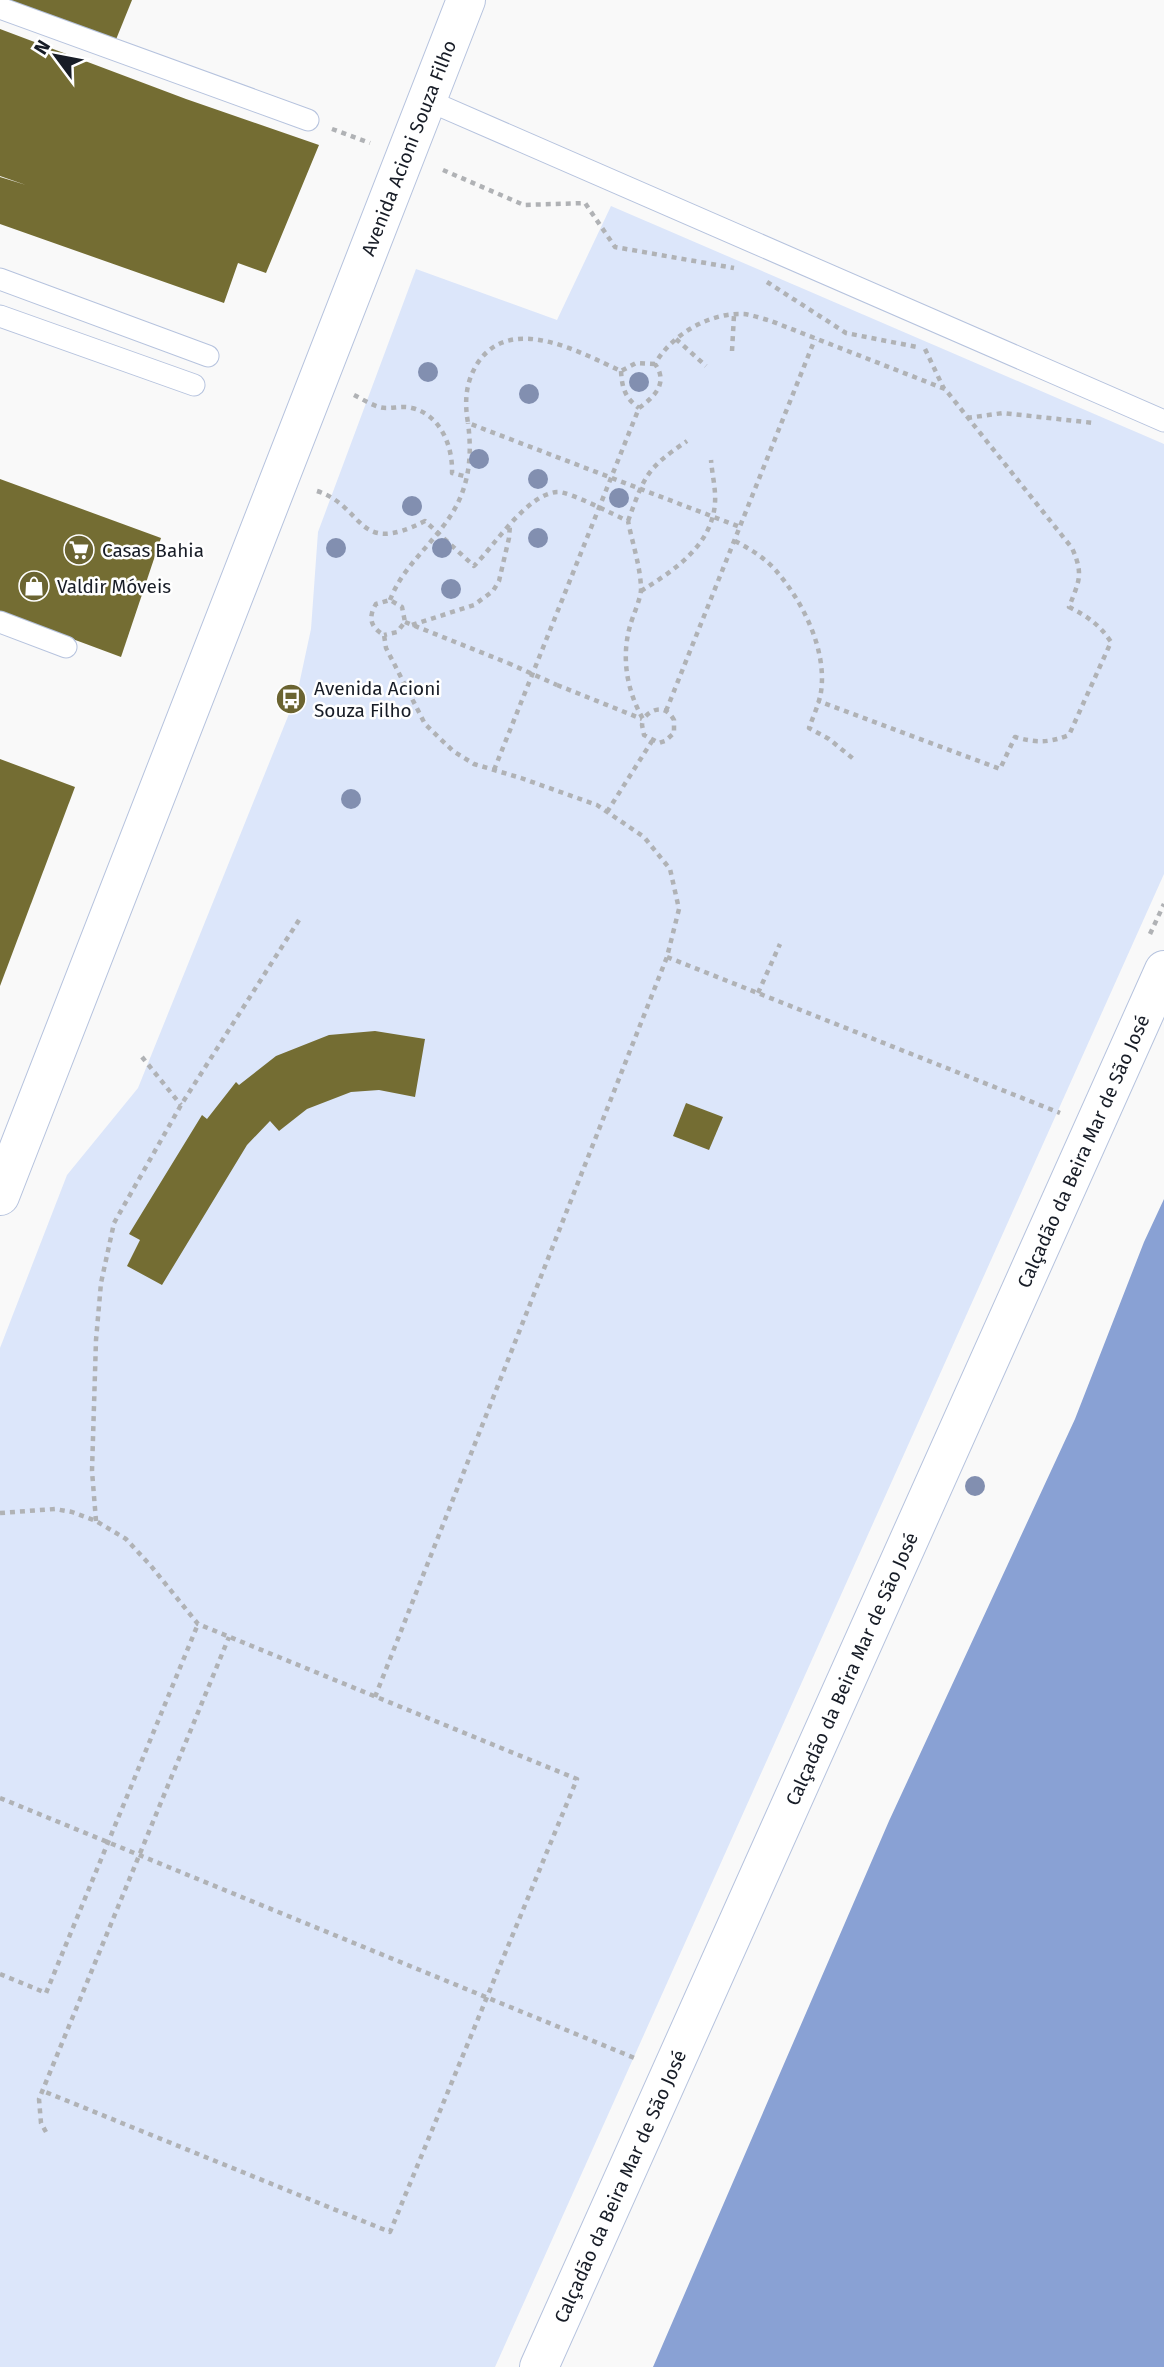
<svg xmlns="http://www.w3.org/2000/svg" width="1164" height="2367" viewBox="0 0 1164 2367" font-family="'Fira Sans',sans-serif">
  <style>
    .green { fill: #dce6fa }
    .water { fill: #89a1d4 }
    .building { fill: #746d33 }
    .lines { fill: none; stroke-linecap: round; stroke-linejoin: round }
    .lane-casing { stroke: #b6c3de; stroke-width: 23 }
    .street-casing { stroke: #b6c3de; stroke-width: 40 }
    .primary-casing { stroke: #b6c3de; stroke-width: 40 }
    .path { stroke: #b0b2b5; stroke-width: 4.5; stroke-dasharray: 5 5; stroke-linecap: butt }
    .lane { stroke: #fff; stroke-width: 21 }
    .street { stroke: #fff; stroke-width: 38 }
    .primary { stroke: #fff; stroke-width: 38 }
    .path-bridge { stroke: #b0b2b5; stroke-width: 4.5; stroke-dasharray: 5 5; stroke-linecap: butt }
    .tree { fill: #828fb0 }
    .labels { text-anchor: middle; stroke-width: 5; stroke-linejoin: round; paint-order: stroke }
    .street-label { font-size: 19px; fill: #171c26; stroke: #fff }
    .poi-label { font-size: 19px; fill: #171c26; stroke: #fff; text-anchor: start }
  </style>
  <rect width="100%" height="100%" fill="#f9f9f9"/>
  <polygon class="green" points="611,206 1164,444 1164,874 495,2367 0,2367 0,1348 67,1175 138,1088 297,694 311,629 318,532 416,269 557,320"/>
  <polygon class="water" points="1164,1199 1164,2367 653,2367 889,1821 1075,1419 1144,1242"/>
  <g class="building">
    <polygon points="0,0 132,0 115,42"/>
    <polygon points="0,29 186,99 319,145 266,273 238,263 224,303 0,224 0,177 26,185 0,176"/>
    <polygon points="0,479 161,538 121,657 0,612"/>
    <polygon points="0,759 75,787 0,986"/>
    <polygon points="375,1031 425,1039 415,1097 379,1090 351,1092 307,1109 279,1131 270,1121 247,1145 162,1285 127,1266 140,1240 129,1234 202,1115 207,1119 236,1082 239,1085 276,1056 329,1035"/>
    <polygon points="686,1103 723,1117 709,1150 673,1136"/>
  </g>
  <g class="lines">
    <g class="lane-casing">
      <g id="lane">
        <polyline points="0,8 308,120"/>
        <polyline points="427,100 1164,421"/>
        <polyline points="0,279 208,356"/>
        <polyline points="0,316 194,385"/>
        <polyline points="0,622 66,647"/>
      </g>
    </g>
    <g class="street-casing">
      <g id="street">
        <path id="s1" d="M 539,2367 L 1164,970"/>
      </g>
    </g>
    <g class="primary-casing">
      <g id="primary">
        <path id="s2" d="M 0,1196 L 466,0"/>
      </g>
    </g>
    <g class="path">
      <polyline points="332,129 370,143"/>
      <polyline points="443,170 524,205 585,203 615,247 734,268"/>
      <polyline points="767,282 846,333 917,347"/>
      <polyline points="676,339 706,366"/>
      <polyline points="925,349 944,389"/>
      <polyline points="732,351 734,315"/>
      <path d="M 655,364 L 636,363 L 621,371 C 581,353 513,314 479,361 C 466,380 464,400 468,423 L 740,527"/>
      <path d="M 621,371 C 622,388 625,398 639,408"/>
      <path d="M 354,395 C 362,399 370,404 379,407 C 389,410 401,405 412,408 C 441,415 453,447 452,473 L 468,477"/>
      <polyline points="967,418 1003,413 1094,423"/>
      <path d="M 317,491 C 366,507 355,557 425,521 L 474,566 C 494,546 527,494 557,492 C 569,491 614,515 628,521 C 632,542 641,568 641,590 C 640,601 633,615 630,626 C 621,658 627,691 643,719 L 642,725 L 644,735 L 659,743 L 665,741 L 674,733 L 674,720 C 666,705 653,707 643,719"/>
      <path d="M 628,521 C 645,475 646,469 687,441"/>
      <path d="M 735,541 C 750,549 767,559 778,573 C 804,604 827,651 821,692 C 819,704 813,717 809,728 L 829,739 L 856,761"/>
      <path d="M 641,591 C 673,571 712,546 715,503 C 716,489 712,474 711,460"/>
      <path d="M 390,600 C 402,569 425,551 444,525 C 468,494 473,461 468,423"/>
      <polyline points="405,622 508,663"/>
      <polyline points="412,625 474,605 493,591 499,581 509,538 510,525"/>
      <polyline points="557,685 642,719"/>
      <polyline points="666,711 815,339"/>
      <path d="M 494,770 L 639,408 C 654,397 669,383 655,364 C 671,335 710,312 744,314 C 753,315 763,319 771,321 L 945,389 L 1072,548 C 1084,575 1079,581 1069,607 C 1087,616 1100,625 1111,642 L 1069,735 C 1049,743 1036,743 1015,737 L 1000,769 L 818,701"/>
      <polyline points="607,812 652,741"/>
      <polyline points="1150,934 1164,904"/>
      <polyline points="667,957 1060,1113"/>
      <polyline points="758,993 780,944"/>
      <polyline points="142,1057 181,1105"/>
      <polyline points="0,1513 55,1509 72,1512 96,1521 126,1539 151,1566 198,1624 577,1779 390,2232 43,2091"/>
      <polyline points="96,1521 92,1471 96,1340 101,1283 114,1223 181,1105 299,920"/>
      <path d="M 375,1697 L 667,957 L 679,909 L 670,869 L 644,837 L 597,805 L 521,778 L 474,764 L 453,751 L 425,724 L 386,648 L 384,635 C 370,627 368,617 376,604 L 390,600 L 402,607 L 405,622 L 397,632 L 384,635"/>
      <polyline points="0,1798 637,2059"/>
      <polyline points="0,1974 46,1993 198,1624"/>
      <polyline points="46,2132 41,2123 39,2099 229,1637"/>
    </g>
    <use href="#lane" class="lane"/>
    <use href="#street" class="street"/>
    <use href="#primary" class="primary"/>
    <polyline class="path-bridge" points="508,663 557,685"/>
  </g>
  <g class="tree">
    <circle cx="428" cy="372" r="10"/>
    <circle cx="639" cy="382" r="10"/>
    <circle cx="529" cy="394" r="10"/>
    <circle cx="479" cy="459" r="10"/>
    <circle cx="538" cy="479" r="10"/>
    <circle cx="619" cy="498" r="10"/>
    <circle cx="412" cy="506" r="10"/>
    <circle cx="538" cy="538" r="10"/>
    <circle cx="336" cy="548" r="10"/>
    <circle cx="442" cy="548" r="10"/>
    <circle cx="451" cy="589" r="10"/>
    <circle cx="351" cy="799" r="10"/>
    <circle cx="975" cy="1486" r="10"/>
  </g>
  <defs>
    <g id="supermarket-disc" transform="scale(1.575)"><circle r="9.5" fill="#6b6431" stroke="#fff"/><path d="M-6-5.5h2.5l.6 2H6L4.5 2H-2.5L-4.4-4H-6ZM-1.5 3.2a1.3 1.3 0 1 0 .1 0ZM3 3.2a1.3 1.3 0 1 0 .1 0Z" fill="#fff"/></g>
    <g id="shop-disc" transform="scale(1.575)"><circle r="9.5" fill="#6b6431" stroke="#fff"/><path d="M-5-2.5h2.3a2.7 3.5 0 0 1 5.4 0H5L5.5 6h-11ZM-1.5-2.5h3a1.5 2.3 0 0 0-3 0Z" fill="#fff"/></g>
    <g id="bus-disc" transform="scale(1.575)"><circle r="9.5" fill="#6b6431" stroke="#fff"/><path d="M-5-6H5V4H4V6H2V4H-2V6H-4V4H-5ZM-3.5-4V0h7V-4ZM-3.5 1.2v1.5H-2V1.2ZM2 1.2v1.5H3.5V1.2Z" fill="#fff"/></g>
  </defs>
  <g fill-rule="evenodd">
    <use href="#supermarket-disc" x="79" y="550"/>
    <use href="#shop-disc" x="34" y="586"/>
    <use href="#bus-disc" x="291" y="699"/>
  </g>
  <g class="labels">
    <g class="street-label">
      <text dy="7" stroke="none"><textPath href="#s2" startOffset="1125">Avenida Acioni Souza Filho</textPath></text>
      <text dy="7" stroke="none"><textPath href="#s1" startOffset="1332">Calçadão da Beira Mar de São José</textPath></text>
      <text dy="7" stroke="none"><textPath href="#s1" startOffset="765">Calçadão da Beira Mar de São José</textPath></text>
      <text dy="7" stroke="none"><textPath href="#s1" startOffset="198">Calçadão da Beira Mar de São José</textPath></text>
    </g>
    <g class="poi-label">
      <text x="102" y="557">Casas Bahia</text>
      <text x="57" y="593">Valdir Móveis</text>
      <text x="314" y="695">Avenida Acioni<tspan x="314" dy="22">Souza Filho</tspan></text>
    </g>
  </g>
  <g transform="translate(56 56) rotate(302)" stroke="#ffffff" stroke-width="5" paint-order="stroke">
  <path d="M0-5L12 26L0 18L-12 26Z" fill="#171c26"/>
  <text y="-10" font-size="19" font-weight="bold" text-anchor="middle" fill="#171c26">N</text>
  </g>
</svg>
